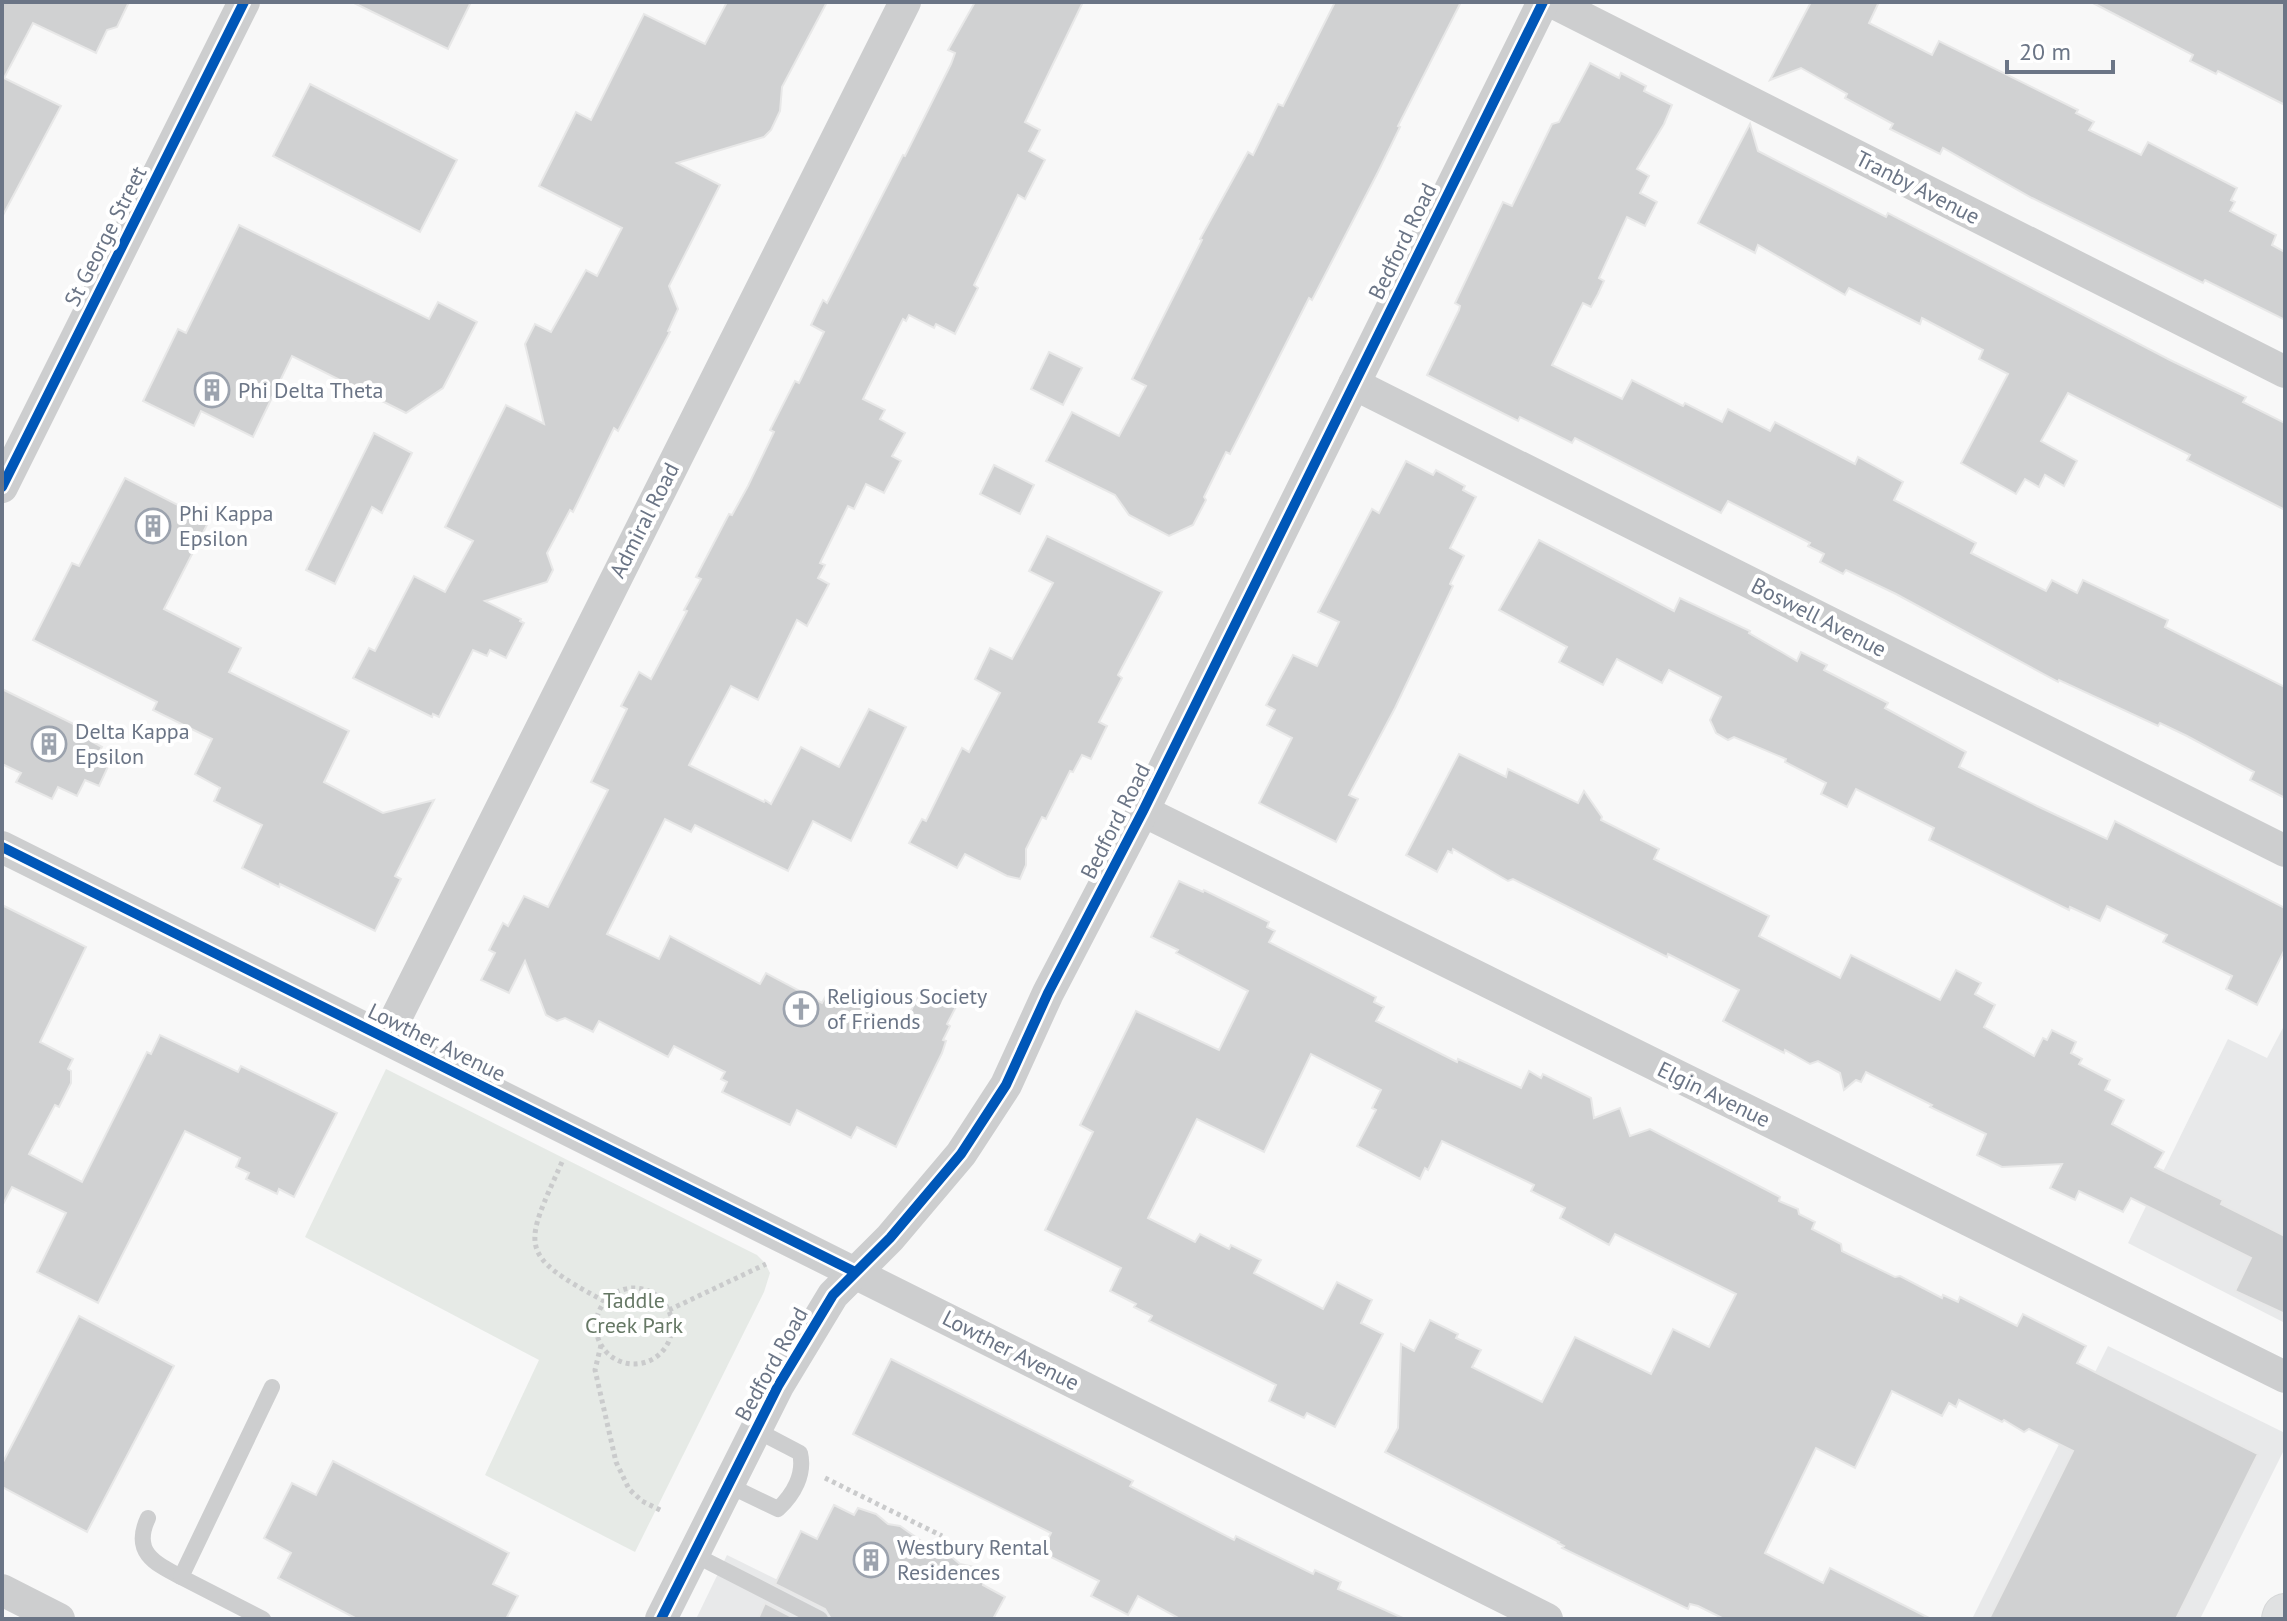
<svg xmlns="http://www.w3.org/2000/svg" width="2287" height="1621" viewBox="0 0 2287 1621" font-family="'PT Sans',sans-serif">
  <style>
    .built { fill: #e8e9ea }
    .green { fill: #e6eae6 }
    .building { fill: #d0d1d2; stroke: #e8e8e8; stroke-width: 2 }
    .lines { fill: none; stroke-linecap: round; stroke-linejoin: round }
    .secondary-casing { stroke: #d5d6d7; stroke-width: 46 }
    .path { stroke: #cacbcc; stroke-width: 5; stroke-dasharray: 4 4; stroke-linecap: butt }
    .service { stroke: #cdcecf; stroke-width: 16 }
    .minor { stroke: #cdcecf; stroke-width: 32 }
    .secondary { stroke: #e0e1e2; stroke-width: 44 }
    .cycleway-casing { stroke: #fff; stroke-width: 15 }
    .cycleway { stroke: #0057b8; stroke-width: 10 }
    .labels { text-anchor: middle; stroke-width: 8; stroke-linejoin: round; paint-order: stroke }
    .street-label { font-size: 22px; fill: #6b7586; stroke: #fff }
    .poi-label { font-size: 22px; fill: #6b7586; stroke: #fff; text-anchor: start }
    .park-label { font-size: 22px; fill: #667865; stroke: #fff }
  </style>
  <rect width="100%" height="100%" fill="#f8f8f8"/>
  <g class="built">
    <polygon points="2285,1024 2285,1323 2128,1243 2228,1039 2267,1058"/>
    <polygon points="2108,1346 2285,1433 2285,1448 2200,1619 1972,1619"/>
    <polygon points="727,1555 857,1619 696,1619"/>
  </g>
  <polygon class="green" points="386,1069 757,1255 765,1263 770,1273 764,1292 635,1552 485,1475 539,1360 305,1237"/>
  <g class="building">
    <polygon points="2,2 129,2 117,27 107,30 96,53 33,23 4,78 61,106 2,217"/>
    <polygon points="352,2 471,2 448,49"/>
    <polygon points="727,2 827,2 782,87 780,111 771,130 764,137 677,163 720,185 669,286 678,309 668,331 670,332 618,431 614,428 573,512 570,510 547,553 553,570 547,582 485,601 521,619 520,621 524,623 506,658 490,650 487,656 473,650 439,717 433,714 432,717 353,678 369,648 375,651 414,576 445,592 473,541 445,527 506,405 544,424 525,344 535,324 551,332 586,270 597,276 622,228 539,186 576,112 591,120 644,14 705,44"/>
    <polygon points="975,2 1083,2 1025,122 1040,130 1029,151 1045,160 1025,199 1018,195 974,285 978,288 955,334 936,324 934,328 909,315 906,321 903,319 863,399 885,410 880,419 905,433 892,456 901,461 884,493 866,484 854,509 848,506 820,563 825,565 818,578 829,584 807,626 797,620 758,700 731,686 689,765 764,802 765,800 771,804 801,747 839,767 869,709 906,727 851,841 813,821 788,871 695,825 691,832 665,819 607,934 659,959 670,936 760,984 766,973 822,1003 829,990 902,1027 923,988 957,1005 947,1024 950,1026 943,1040 946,1041 942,1053 896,1147 857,1127 851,1138 797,1110 790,1125 722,1092 727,1082 721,1079 725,1072 674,1046 668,1057 599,1021 593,1032 565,1018 557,1021 546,1015 525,961 509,993 481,980 495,953 489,950 503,923 508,926 524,896 548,907 608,790 591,782 627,709 621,706 639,672 651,679 687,611 684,610 701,579 696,577 729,514 732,515 748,486 774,432 770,430 795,381 799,383 824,332 811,325 823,300 827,303 903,155 905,156 951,64 955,53 948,50"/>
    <polygon points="1335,2 1461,2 1398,126 1400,127 1378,172 1312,300 1309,298 1230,454 1226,452 1204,497 1206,500 1193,525 1169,536 1129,515 1115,495 1046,461 1072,412 1119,436 1146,386 1132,379 1202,240 1200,239 1248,152 1253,155 1278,104 1283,106"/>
    <polygon points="1811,2 1879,2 1869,23 1932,55 1939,41 2078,110 2076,113 2094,122 2089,130 2141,155 2148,142 2237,188 2231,200 2235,202 2230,211 2276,235 2272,245 2285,252 2285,320 2205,280 2203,283 2032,198 1943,148 1940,154 1890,129 1893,124 1845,98 1847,94 1801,68 1770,80"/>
    <polygon points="2091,2 2285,2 2285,105 2218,71 2216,74 2190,61 2193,55"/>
    <polygon points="1590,63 1619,78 1621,73 1646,86 1644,91 1672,105 1664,124 1637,169 1649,176 1640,193 1657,202 1645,226 1627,217 1599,278 1604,281 1598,294 1591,307 1583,303 1552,365 1622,399 1632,380 1683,406 1685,403 1722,422 1728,409 1770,431 1775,422 1855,464 1858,457 1903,482 1894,500 1976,543 1971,553 2046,591 2052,580 2077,593 2083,580 2168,620 2165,627 2285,687 2285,798 2250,780 2254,772 2187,736 2160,723 2158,726 2059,680 2058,682 1896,594 1846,570 1843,574 1820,562 1824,554 1808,546 1810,543 1728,501 1721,513 1575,438 1572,443 1520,417 1518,421 1427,375 1459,310 1460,306 1455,303 1503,202 1512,206 1552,124 1559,122"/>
    <polygon points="310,84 457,160 420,232 273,156"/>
    <polygon points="1750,124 1758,151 1886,217 1888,213 2170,360 2246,397 2243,402 2285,423 2285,510 2187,460 2190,455 2068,393 2041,441 2077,461 2064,486 2045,475 2039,487 2025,479 2016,494 1961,463 2008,374 1979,359 1983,350 1922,318 1920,324 1849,288 1845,295 1758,245 1755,253 1698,223"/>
    <polygon points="239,225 429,319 438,302 477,322 443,388 406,413 292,356 253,437 201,411 194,426 143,401 178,329 186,333"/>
    <polygon points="1049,352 1082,368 1063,405 1031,389"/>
    <polygon points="374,433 412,453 382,513 372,507 335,584 306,570"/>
    <polygon points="1406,461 1433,475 1436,470 1465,486 1463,490 1476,497 1450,548 1464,556 1450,584 1453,586 1395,708 1349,795 1358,799 1336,842 1259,803 1292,738 1267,725 1275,710 1266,705 1293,655 1317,666 1339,622 1318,612 1372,509 1379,513"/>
    <polygon points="994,465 1034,485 1020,514 980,494"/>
    <polygon points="125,478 209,521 164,609 241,648 229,672 349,731 324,782 383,813 434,800 395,876 401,879 375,931 280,884 279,887 242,868 262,825 214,801 220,788 195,774 212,739 153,710 157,702 33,640 72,563 79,566"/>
    <polygon points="1047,536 1162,592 1118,675 1122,678 1099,722 1107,726 1091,759 1082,755 1073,772 1070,771 1046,819 1042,817 1026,849 1026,865 1020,879 1007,876 965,854 957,868 909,843 922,819 926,821 962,748 969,752 1000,693 975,679 990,648 1012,659 1053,583 1029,571"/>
    <polygon points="1539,540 1674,611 1680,598 1750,631 1749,633 1797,661 1801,652 1827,665 1824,670 1888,703 1885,708 1966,752 1959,767 2037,806 2107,839 2115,821 2285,908 2285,949 2257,1005 2226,989 2232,976 2163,942 2167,935 2107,906 2100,921 2070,907 2069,910 1929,840 1934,828 1856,789 1847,807 1821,794 1826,783 1785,762 1786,759 1734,737 1728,740 1716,733 1710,720 1721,697 1669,670 1662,683 1617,659 1603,685 1559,662 1567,647 1499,610"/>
    <polygon points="2,689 94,734 91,741 102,747 99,752 112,758 99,786 85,780 77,796 58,787 52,799 16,782 21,773 2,764"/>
    <polygon points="1459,754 1506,777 1508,769 1578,803 1584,791 1602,817 1601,820 1659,849 1654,859 1769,916 1759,936 1840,978 1851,955 1940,1000 1956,970 1981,983 1975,994 1995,1005 1984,1027 2034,1056 2043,1038 2047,1040 2052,1030 2076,1042 2071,1053 2082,1059 2079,1064 2110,1080 2105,1090 2124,1100 2112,1124 2164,1152 2155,1167 2223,1200 2221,1204 2285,1236 2285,1314 2235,1291 2251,1258 2131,1198 2123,1212 2079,1191 2075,1200 2050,1188 2062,1164 2002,1167 1977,1155 1986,1134 1930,1107 1932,1105 1866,1072 1861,1082 1856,1080 1844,1090 1840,1073 1818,1061 1810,1064 1785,1050 1784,1053 1723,1021 1739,990 1668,954 1667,957 1513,879 1508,881 1453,849 1452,853 1448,851 1437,872 1406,855"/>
    <polygon points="1179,881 1203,892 1204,890 1269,922 1267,927 1275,931 1269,942 1376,997 1374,1002 1384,1007 1376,1021 1457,1062 1458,1059 1521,1088 1529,1071 1541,1078 1543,1074 1591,1098 1594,1118 1620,1108 1630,1136 1650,1129 1780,1197 1779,1201 1798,1209 1799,1214 1815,1222 1812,1229 1841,1244 1842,1251 1895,1277 1900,1276 1942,1298 1943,1295 1958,1302 1960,1297 2017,1326 2023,1314 2086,1346 2077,1363 2258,1454 2176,1619 1989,1619 2073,1451 2029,1429 2024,1432 2004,1420 2002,1422 1959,1400 1956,1407 1949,1403 1942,1416 1892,1391 1855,1468 1816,1448 1765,1553 1823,1583 1830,1568 1931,1619 1724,1619 1698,1606 1690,1604 1688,1609 1562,1548 1564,1546 1558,1543 1559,1542 1385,1452 1398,1428 1401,1344 1414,1351 1430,1320 1458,1334 1456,1338 1481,1350 1472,1367 1542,1402 1575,1337 1651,1374 1673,1329 1709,1347 1736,1294 1615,1234 1609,1245 1560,1218 1565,1208 1531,1191 1534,1185 1442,1141 1428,1170 1425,1168 1420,1179 1357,1146 1376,1110 1372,1108 1381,1090 1311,1054 1264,1152 1197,1119 1148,1218 1195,1242 1200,1234 1229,1249 1231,1245 1261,1260 1254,1273 1323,1309 1337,1282 1372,1300 1361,1323 1383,1334 1335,1427 1307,1413 1304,1418 1269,1401 1276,1385 1149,1321 1152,1316 1134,1307 1136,1304 1110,1291 1121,1268 1045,1230 1093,1132 1080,1125 1136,1011 1219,1050 1248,991 1176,953 1178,950 1151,937"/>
    <polygon points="2,905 86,947 40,1042 73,1059 68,1069 71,1071 71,1083 59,1107 55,1105 29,1154 82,1182 147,1052 151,1054 160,1035 238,1072 241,1066 337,1113 294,1197 279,1189 277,1194 246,1179 249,1173 236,1167 240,1158 185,1131 98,1303 37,1272 66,1213 12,1187 2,1206"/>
    <polygon points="79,1316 174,1366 87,1532 2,1487 2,1464"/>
    <polygon points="891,1359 1133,1481 1130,1486 1234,1540 1236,1536 1313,1574 1315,1570 1341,1582 1338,1589 1405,1619 1180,1619 1138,1596 1128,1615 1091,1596 1099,1581 1041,1552 1051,1533 853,1434"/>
    <polygon points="333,1461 509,1553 493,1584 518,1596 506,1619 357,1619 278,1578 291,1553 264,1538 292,1483 316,1495"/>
    <polygon points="834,1505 854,1515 858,1508 876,1514 888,1524 900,1526 927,1545 946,1552 960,1564 974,1567 987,1577 983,1585 1005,1597 993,1619 831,1619 825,1609 775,1584 801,1531 817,1539"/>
    <polygon points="765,1603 796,1619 758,1619"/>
  </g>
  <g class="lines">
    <g class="secondary-casing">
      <polyline id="secondary" points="2284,1619 2285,1616"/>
    </g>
    <g class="path">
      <path d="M 562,1162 C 524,1247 516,1254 604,1301"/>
      <circle cx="634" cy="1326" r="38"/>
      <polyline points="669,1310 766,1264"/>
      <polyline points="601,1345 595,1370 616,1462 629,1489 642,1501 662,1511"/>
      <polyline points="825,1478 942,1536"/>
    </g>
    <g class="service">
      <path d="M 728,1485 L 778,1509 C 794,1494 805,1474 800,1453 L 756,1430"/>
      <path d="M 148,1518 C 132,1552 154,1563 181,1577"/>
      <polyline points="693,1554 820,1619"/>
      <polyline points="263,1619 181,1577 272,1387"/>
    </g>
    <g class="minor">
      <polyline points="1552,2 2285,372"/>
      <polyline points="1354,384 2285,851"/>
      <polyline points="2,487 244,2"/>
      <polyline points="1143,811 2285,1377"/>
      <polyline points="2,847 1547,1619"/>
      <polyline points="386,1038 905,2"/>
      <polyline points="2,1590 59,1619"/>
      <polyline points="661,1619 778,1386 833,1295 890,1238 961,1154 1006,1085 1048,993 1143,811 1543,2"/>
    </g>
    <use href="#secondary" class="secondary"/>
    <g class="cycleway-casing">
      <g id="cycleway">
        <polyline points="2,487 244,2"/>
        <polyline points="2,847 855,1272"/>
        <polyline points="661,1619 778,1386 833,1295 890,1238 961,1154 1006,1085 1048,993 1143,811 1543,2"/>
      </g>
    </g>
    <use href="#cycleway" class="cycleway"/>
  </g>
  <defs>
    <g id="building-ring" transform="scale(1.8)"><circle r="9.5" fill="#fff" stroke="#9ca3ae" stroke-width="1.5"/><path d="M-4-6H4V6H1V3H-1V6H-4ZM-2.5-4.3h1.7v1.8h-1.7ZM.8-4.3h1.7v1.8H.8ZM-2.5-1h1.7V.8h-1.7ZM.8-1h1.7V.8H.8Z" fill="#9ca3ae"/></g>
    <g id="church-ring" transform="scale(1.8)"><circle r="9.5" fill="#fff" stroke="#9ca3ae" stroke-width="1.5"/><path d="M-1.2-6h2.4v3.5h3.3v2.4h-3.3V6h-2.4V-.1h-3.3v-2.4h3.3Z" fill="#9ca3ae"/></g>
  </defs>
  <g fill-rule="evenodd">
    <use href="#building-ring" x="212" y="390"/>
    <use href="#building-ring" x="153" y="526"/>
    <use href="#building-ring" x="49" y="744"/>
    <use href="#church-ring" x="801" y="1009"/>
    <use href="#building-ring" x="871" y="1560"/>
  </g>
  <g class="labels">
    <g class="street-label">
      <text transform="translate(1918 187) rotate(27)" y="8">Tranby Avenue</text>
      <text transform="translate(105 236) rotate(-63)" y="8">St George Street</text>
      <text transform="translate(1402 241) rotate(-64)" y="8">Bedford Road</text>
      <text transform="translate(644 520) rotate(-63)" y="8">Admiral Road</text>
      <text transform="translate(1819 617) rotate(27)" y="8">Boswell Avenue</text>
      <text transform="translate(1115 821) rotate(-63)" y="8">Bedford Road</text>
      <text transform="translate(437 1042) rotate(26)" y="8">Lowther Avenue</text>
      <text transform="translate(1714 1094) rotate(26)" y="8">Elgin Avenue</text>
      <text transform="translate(1011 1350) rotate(27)" y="8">Lowther Avenue</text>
      <text transform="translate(771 1364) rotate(-61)" y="8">Bedford Road</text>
    </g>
    <g class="poi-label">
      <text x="238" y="398">Phi Delta Theta</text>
      <text x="179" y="521">Phi Kappa<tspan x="179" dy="25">Epsilon</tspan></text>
      <text x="75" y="739">Delta Kappa<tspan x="75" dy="25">Epsilon</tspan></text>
      <text x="827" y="1004">Religious Society<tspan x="827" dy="25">of Friends</tspan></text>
      <text x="897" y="1555">Westbury Rental<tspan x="897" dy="25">Residences</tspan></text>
    </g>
    <g class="park-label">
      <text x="634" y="1308">Taddle<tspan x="634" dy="25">Creek Park</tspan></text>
    </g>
  </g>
  <rect width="2287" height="1621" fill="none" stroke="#6b7586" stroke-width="8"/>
  <path d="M2007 60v12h106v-12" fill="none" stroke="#6b7586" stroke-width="4"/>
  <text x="2019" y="60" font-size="24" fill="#6b7586" stroke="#ffffff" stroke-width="6" paint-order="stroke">20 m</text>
</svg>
